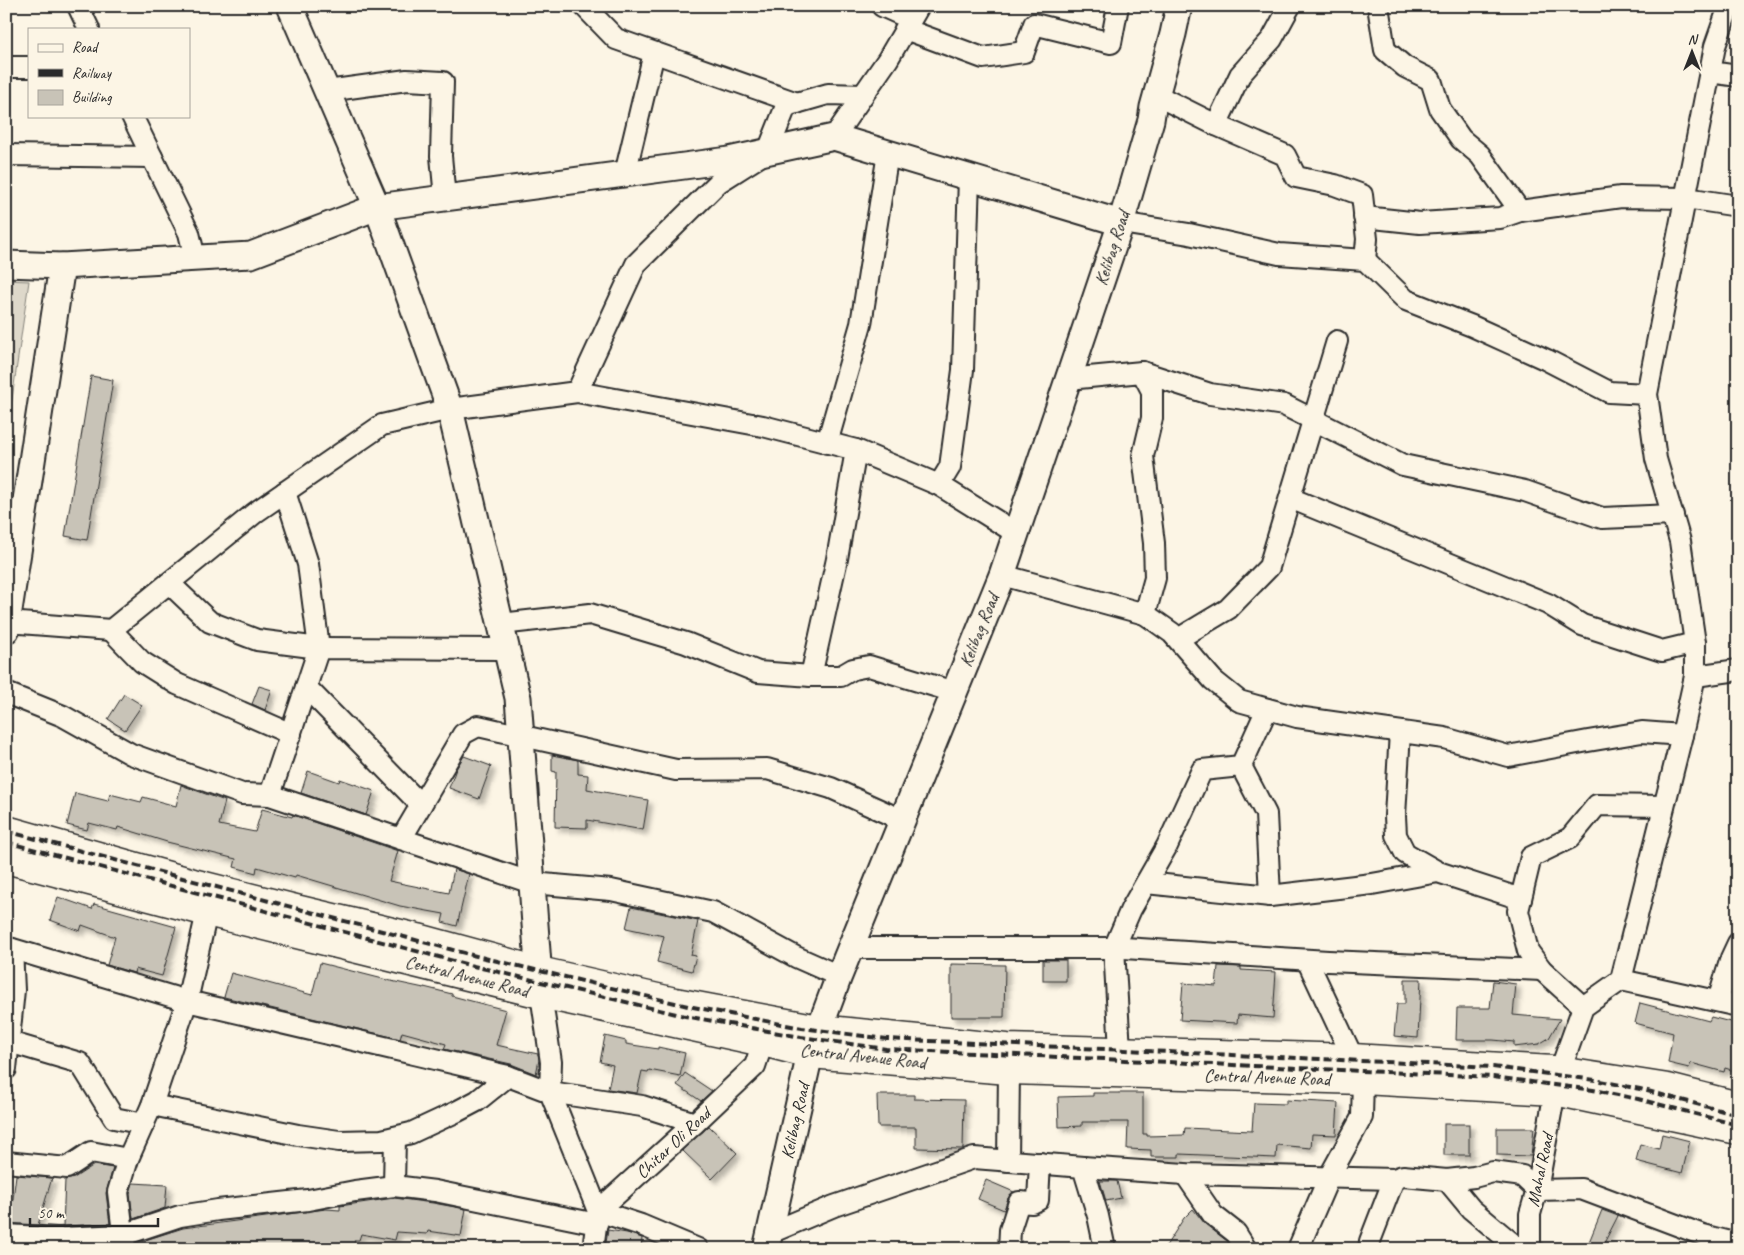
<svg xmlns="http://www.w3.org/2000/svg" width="1744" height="1255" viewBox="0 0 1744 1255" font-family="Caveat,sans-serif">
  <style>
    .green { fill: #ded8ca; stroke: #84827a }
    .building { fill: #c8c3b7; stroke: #2b2b2b; filter: url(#shadow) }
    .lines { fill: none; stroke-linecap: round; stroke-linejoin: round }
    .minor-casing { stroke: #2b2b2b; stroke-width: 24 }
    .tertiary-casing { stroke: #2b2b2b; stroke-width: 29 }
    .primary-casing { stroke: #2b2b2b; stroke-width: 31 }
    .minor { stroke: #fcf5e5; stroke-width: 20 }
    .tertiary { stroke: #fcf5e5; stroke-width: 25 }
    .primary { stroke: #fcf5e5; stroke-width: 28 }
    .rail { stroke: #2b2b2b; stroke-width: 4; stroke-dasharray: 8 4; stroke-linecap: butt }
    .labels { text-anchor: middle; stroke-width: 5; stroke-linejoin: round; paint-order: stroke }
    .street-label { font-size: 18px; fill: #2b2b2b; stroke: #fcf5e5 }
  </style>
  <defs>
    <filter id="shadow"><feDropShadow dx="4.5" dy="4.5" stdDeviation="2.5" flood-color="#0004"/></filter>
  </defs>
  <rect width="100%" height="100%" fill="#fcf5e5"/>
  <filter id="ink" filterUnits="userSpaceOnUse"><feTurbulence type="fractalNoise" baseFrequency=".02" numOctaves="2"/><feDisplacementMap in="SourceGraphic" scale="10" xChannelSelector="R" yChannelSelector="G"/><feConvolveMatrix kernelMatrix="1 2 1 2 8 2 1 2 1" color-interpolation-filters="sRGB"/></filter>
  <g filter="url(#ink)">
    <polygon class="green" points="6,280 29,281 6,441"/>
    <g class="building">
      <polygon points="91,376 113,380 87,540 65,536"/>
      <polygon points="259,686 272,690 265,710 252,704"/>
      <polygon points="124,694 142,705 125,730 108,719"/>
      <polygon points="552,755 578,760 578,774 588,775 587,789 648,800 643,830 587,820 587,828 555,827 556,772 552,771"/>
      <polygon points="464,756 491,766 479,799 449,788 456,769"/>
      <polygon points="308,771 339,782 340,779 374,791 366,815 301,793"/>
      <polygon points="181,785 225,801 219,825 255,832 262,809 292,817 293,815 398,851 389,881 449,893 454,869 469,874 457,926 442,922 444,914 400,906 296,875 295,878 257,867 256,873 234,867 236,859 167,842 118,827 117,830 89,823 87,830 67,825 75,793 108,801 110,794 141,802 143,797 176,806"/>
      <polygon points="58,897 92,909 94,904 176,927 162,976 135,969 134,973 107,965 115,937 82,925 80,931 50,920"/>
      <polygon points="631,907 698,921 691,955 696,956 692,971 657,962 664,936 626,928"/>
      <rect x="1043" y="960" width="23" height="21"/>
      <polygon points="320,963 391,981 424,988 424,987 452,994 452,996 506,1010 496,1045 538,1054 539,1060 536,1074 511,1064 444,1049 446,1044 402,1032 400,1039 224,997 231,973 312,995"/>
      <polygon points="951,964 1005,965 1004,1017 951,1017"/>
      <polygon points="1218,966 1241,967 1241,970 1276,972 1273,1018 1238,1015 1237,1023 1180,1020 1183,983 1216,986"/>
      <polygon points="1405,979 1421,979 1418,1038 1394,1036 1397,1004 1405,1004"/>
      <polygon points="1493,981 1516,984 1513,1015 1560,1019 1549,1038 1539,1044 1514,1047 1514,1042 1493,1040 1456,1040 1457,1008 1490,1008"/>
      <polygon points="1640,1003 1709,1021 1711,1017 1738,1024 1738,1072 1725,1068 1724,1072 1691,1063 1689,1068 1668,1063 1673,1033 1635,1023"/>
      <polygon points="605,1036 626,1041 626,1044 658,1049 658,1047 685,1053 680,1076 649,1070 648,1072 642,1071 637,1093 608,1089 613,1065 600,1062"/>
      <polygon points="685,1073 712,1091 701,1101 677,1085"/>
      <polygon points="1093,1093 1143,1093 1143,1134 1147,1134 1147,1136 1184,1135 1185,1128 1252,1131 1254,1103 1286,1104 1286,1100 1338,1103 1336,1135 1312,1134 1311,1148 1277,1145 1276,1158 1179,1154 1179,1157 1151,1157 1151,1150 1127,1149 1128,1122 1082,1122 1082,1126 1059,1127 1058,1097 1093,1096"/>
      <polygon points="877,1095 914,1095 914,1099 964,1100 963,1149 916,1148 916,1127 878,1127"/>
      <rect x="1444" y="1124" width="25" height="31"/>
      <polygon points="709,1126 737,1153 712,1179 682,1150"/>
      <polygon points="1497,1128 1534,1128 1531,1156 1497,1155"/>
      <polygon points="1662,1134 1690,1141 1682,1173 1636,1161 1640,1144 1659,1149"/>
      <polygon points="94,1165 113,1168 106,1193 110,1224 63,1226 65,1180 74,1178"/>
      <polygon points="16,1175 52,1178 38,1225 6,1223 6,1217 13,1199"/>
      <polygon points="986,1180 1014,1192 1008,1198 1004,1210 978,1199"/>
      <polygon points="1100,1181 1117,1181 1121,1198 1106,1201"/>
      <polygon points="133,1183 167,1185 165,1208 133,1219 130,1193"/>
      <polygon points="394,1198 433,1203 466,1209 461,1236 428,1231 427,1234 397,1232 395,1240 361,1234 359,1240 355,1240 353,1249 137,1249 136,1243 183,1228 326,1209 340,1210 340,1206"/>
      <polygon points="1193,1209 1205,1224 1227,1241 1232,1249 1164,1249 1184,1218"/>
      <polygon points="1602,1210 1618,1216 1603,1245 1589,1242"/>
      <polygon points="608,1230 627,1233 642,1238 641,1249 605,1249"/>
    </g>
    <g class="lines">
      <g class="minor-casing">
        <g id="minor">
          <polyline points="78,6 89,29"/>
          <polyline points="584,6 616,39 797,103"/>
          <polyline points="882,6 911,19"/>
          <polyline points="1378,6 1385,50 1405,67 1431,80 1440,109 1461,139 1480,155 1520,211"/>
          <polyline points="1729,6 1715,46 1647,394 1656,459 1680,541 1695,643 1695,676 1738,670"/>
          <polyline points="905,29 983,58 1024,52 1034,24 1111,43 1118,6"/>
          <polyline points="6,67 29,67"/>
          <polyline points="1710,72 1738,76"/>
          <polyline points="327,91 407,80 443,82 441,156 445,198"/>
          <polyline points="1158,92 1162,98 1216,125 1240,75 1272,39 1290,6"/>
          <polyline points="132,116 189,233 195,258"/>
          <polyline points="1216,125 1285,155 1296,177 1335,185 1362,195 1367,239 1365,260"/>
          <polyline points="834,137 888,59 919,6"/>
          <polyline points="6,155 152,157"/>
          <polyline points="625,174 654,53"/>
          <polyline points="1364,217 1420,223 1500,218 1520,211 1621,197 1686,198 1738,206"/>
          <polyline points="1121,223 1189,234 1279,254 1365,260 1406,300 1472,326 1547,360 1609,392 1647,394"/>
          <polyline points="1142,372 1210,394 1284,405 1403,465 1525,491 1602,518 1673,515"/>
          <polyline points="1068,379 1142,372 1152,391 1152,418 1143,456 1154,543 1155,578 1145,614 1172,633 1213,680 1239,701 1297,717 1444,738 1508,756 1588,741 1642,732 1682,735 1695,676"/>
          <polyline points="577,392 636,264 719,182 768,151 786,106 828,94 863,95"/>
          <polyline points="827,443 861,324 888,153"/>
          <polyline points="939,485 950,467 963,370 969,177"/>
          <polyline points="1290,498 1548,604 1582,625 1662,651 1695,643"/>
          <polyline points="1002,575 1145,614"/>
          <polyline points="169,583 210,622 257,640 319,648 308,564 285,492"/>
          <polyline points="7,622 111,630 256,512 382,425 450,409 577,392 763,426 856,450 939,485 1016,533"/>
          <polyline points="501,624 590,614 686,643 758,672 811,676 837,559 856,450"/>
          <polyline points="111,630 142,662 177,684 291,734"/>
          <polyline points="1178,639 1228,609 1269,567 1337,341"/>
          <polyline points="811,676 841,676 853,669 869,666 954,692"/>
          <polyline points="306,687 421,805"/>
          <polyline points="6,693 63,716 131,754 242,794 270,795 319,648 507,649"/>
          <polyline points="1400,732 1395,816 1396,835 1405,853 1438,872"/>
          <polyline points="1682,735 1621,980 1738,1006"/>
          <polyline points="1241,766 1266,814 1270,896"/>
          <polyline points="270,795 532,883 611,890 713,912 796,957 839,976"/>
          <polyline points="401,839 463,734 478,726 676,770 767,769 831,788 902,820"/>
          <polyline points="1146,883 1270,896 1372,884 1438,872 1521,899"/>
          <polyline points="6,947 187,1001 207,912"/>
          <polyline points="850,948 1124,948 1328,961 1542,970"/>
          <polyline points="1307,960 1353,1058"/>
          <polyline points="541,994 551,1062 550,1092 598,1211 641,1225 698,1249"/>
          <polyline points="1718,1001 1731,958 1738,943"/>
          <polyline points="1583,1007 1542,970 1528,951 1518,911 1531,857 1570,838 1597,805 1664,806"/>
          <polyline points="9,1042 80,1063 114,1118 144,1124"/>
          <polyline points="1120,1050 1114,948 1131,909 1167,846 1202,770 1241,766 1267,709"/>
          <polyline points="6,1069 14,990 12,949"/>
          <polyline points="1560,1071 1583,1007 1621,980"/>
          <polyline points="152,1105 298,1135 339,1141 382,1140 411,1133 456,1112 477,1101 508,1076"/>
          <polyline points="1008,1161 1009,1070"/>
          <polyline points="6,1162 67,1168 91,1152 128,1159"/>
          <polyline points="1083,1167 1185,1174 1394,1179 1403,1176 1447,1180 1474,1177 1493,1172 1522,1176 1537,1190 1581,1189 1703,1235 1738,1244"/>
          <polyline points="1185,1174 1213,1215 1236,1233 1246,1249"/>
          <polyline points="1447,1180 1471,1209 1519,1249"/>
          <polyline points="394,1186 395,1137"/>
          <polyline points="770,1233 834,1206 974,1158 1083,1167 1098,1216 1105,1249"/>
          <polyline points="6,1235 58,1238 123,1235 180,1216 218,1210 308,1200 355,1191 394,1186 435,1191 597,1224"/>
          <polyline points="125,1249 118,1192 128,1159 152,1105 187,1001 508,1076 550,1092 642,1106 695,1123"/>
          <polyline points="593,1249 598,1211 695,1123 755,1066 763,1042"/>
          <polyline points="1009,1249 1010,1230 1019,1202 1032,1203 1038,1200 1040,1163"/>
          <polyline points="1298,1249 1329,1177 1362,1117 1363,1080"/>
          <polyline points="1369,1249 1370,1241 1394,1179"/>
          <polyline points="1532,1249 1530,1244 1530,1214 1537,1190 1555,1091"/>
        </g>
      </g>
      <g class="tertiary-casing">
        <g id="tertiary">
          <polyline points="290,6 377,207 450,409 518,698 540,991"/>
          <polyline points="6,264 62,266 251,255 377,207 729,160 834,137 1121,223"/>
          <polyline points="6,630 62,266"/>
          <polyline points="766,1249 810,1054 839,976 1002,575 1121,223 1151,120 1153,107 1173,34 1179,6"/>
        </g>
      </g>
      <g class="primary-casing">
        <g id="primary">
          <polyline points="6,830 193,883 296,909 418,938 539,971 675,1002 819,1029 1007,1048 1353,1058 1553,1070 1668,1088 1738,1106"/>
          <polyline points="6,859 207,912 541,994 763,1042 810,1054 1009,1070 1363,1080 1555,1091 1738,1130"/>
        </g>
      </g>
      <use href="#minor" class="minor"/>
      <use href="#tertiary" class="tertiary"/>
      <use href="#primary" class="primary"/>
      <g class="rail">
        <polyline points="6,831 472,955 688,1006 802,1028 887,1039 1493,1067 1595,1080 1640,1089 1738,1115"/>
        <polyline points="6,842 469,965 685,1016 801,1037 886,1049 1493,1077 1593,1090 1638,1099 1738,1125"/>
      </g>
    </g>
  </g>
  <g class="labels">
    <g class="street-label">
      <text transform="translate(1112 248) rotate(-72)" y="6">Kelibag Road</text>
      <text transform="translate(979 630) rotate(-68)" y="6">Kelibag Road</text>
      <text transform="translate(467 976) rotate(14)" y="6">Central Avenue Road</text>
      <text transform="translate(863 1056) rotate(6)" y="6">Central Avenue Road</text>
      <text transform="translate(1267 1077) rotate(2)" y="6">Central Avenue Road</text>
      <text transform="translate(795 1121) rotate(-77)" y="6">Kelibag Road</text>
      <text transform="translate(673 1143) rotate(-43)" y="6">Chitar Oli Road</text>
      <text transform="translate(1540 1170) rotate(-78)" y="6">Mahal Road</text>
    </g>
  </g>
  <rect width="1744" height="1255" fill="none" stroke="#fcf5e5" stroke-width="25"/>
  <rect x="12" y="12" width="1719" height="1230" fill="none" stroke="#2b2b2b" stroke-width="2" filter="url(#ink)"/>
  <rect x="28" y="28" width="162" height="90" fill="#fcf5e5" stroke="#a8a49b"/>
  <rect x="38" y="44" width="25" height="8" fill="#fcf5e5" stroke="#a8a49b"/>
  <text x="72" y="52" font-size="15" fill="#2b2b2b">Road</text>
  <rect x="38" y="69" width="25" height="8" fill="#2b2b2b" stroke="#a8a49b"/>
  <text x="72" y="78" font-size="15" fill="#2b2b2b">Railway</text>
  <rect x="38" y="90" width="25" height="15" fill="#c8c3b7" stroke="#a8a49b"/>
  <text x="72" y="102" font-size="15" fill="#2b2b2b">Building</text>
  <g transform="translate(1692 52)" stroke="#fcf5e5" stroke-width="4" paint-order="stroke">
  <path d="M0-4L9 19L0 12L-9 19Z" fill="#2b2b2b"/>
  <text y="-8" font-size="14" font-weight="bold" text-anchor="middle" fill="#2b2b2b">N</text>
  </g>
  <path d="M30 1218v8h128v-8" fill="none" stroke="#2b2b2b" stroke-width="2.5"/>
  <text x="38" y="1218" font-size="15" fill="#2b2b2b" stroke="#fcf5e5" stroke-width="4" paint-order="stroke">50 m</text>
</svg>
